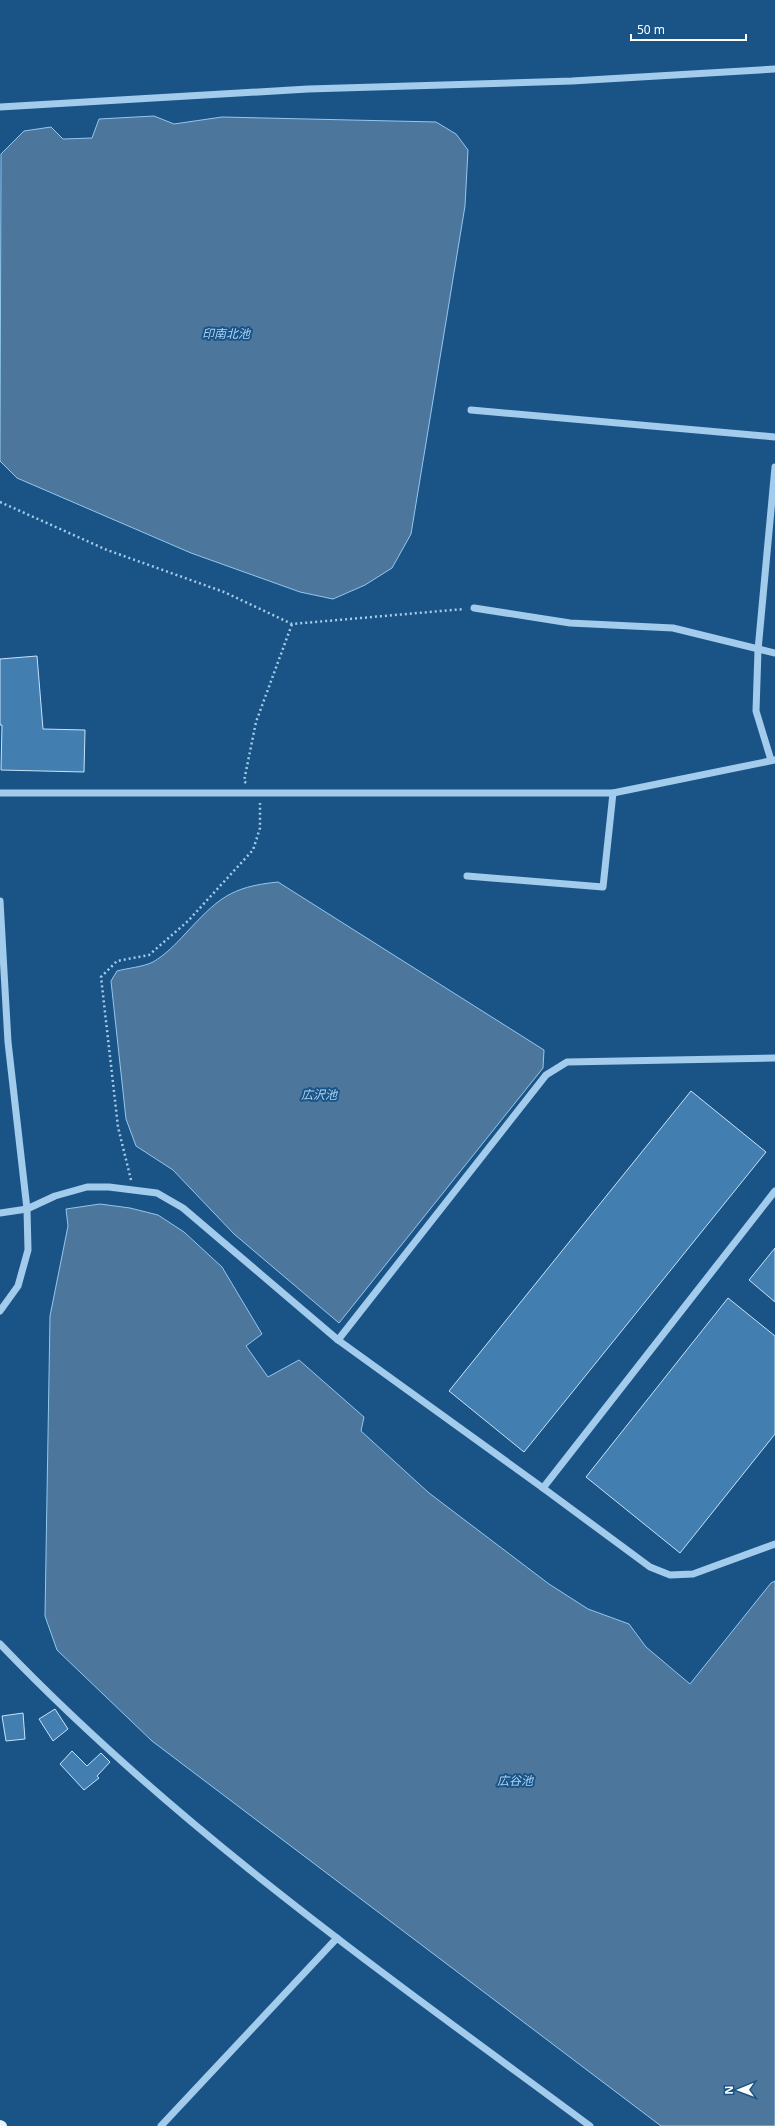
<svg xmlns="http://www.w3.org/2000/svg" width="775" height="2126" viewBox="0 0 775 2126" font-family="'Noto Sans','Noto Sans JP',sans-serif">
  <style>
    .water { fill: #4c769c; stroke: #94c7ee }
    .building { fill: #437eb0; stroke: #c7e2f9 }
    .lines { fill: none; stroke-linecap: round; stroke-linejoin: round }
    .path { stroke: #a2cbec; stroke-width: 2.5; stroke-dasharray: 2 3; stroke-linecap: butt }
    .minor { stroke: #a2cbec; stroke-width: 7 }
    .major { stroke: #e7f3ff; stroke-width: 10 }
    .labels { text-anchor: middle; stroke-width: 4; stroke-linejoin: round; paint-order: stroke }
    .water-label { font-size: 12px; font-style: italic; fill: #add4f4; stroke: #1a5487 }
  </style>
  <rect width="100%" height="100%" fill="#1a5487"/>
  <g class="water">
    <polygon points="154,116 174,124 222,117 436,122 456,134 468,150 465,206 411,534 392,568 365,585 333,599 300,592 191,553 17,478 0,461 1,154 24,131 51,127 63,139 92,138 99,119"/>
    <path d="M 278,882 L 544,1050 L 543,1068 L 339,1323 L 234,1234 L 173,1170 L 136,1146 L 126,1119 L 111,981 L 117,971 C 128,968 143,967 153,962 C 165,955 176,944 185,934 C 218,899 229,887 278,882 Z"/>
    <polygon points="100,1204 130,1208 158,1215 184,1232 222,1267 262,1334 246,1346 268,1377 299,1360 364,1417 361,1431 429,1493 549,1584 588,1609 629,1624 646,1647 690,1684 771,1583 775,1581 775,2126 661,2126 152,1741 57,1650 45,1616 50,1316 68,1226 66,1209"/>
  </g>
  <g class="building">
    <polygon points="37,656 43,729 85,730 84,772 1,770 2,725 0,725 0,659"/>
    <polygon points="691,1091 766,1152 524,1452 449,1391"/>
    <polygon points="775,1248 775,1302 749,1280"/>
    <polygon points="728,1298 775,1336 775,1434 680,1553 586,1477"/>
    <polygon points="55,1709 68,1729 53,1741 39,1719"/>
    <polygon points="23,1713 25,1739 6,1741 2,1716"/>
    <polygon points="72,1751 87,1766 101,1753 110,1762 97,1776 99,1778 84,1790 60,1764"/>
  </g>
  <g class="lines">
    <g class="path">
      <polyline points="0,502 107,550 224,592 292,624 464,609"/>
      <polyline points="246,783 244,781 256,722 292,624"/>
      <polyline points="131,1180 118,1127 101,977 117,961 149,955 188,921 253,850 260,828 260,803"/>
    </g>
    <g class="minor">
      <polyline points="0,107 308,89 572,81 775,69"/>
      <polyline points="471,410 775,437"/>
      <polyline points="474,608 570,623 673,628 775,653"/>
      <polyline points="771,760 756,711 758,650 775,467"/>
      <polyline points="0,793 613,793 775,760"/>
      <polyline points="467,876 603,887 613,793"/>
      <polyline points="0,901 8,1042 27,1209 28,1250 18,1286 0,1311"/>
      <polyline points="775,1191 543,1488 650,1567 670,1575 693,1574 775,1544"/>
      <polyline points="0,1213 27,1209 55,1196 87,1187 109,1187 157,1193 183,1208 338,1340 543,1488"/>
      <polyline points="338,1340 546,1075 567,1062 775,1058"/>
      <path d="M 0,1644 C 176,1828 386,1975 590,2126"/>
      <polyline points="161,2126 337,1938"/>
    </g>
    <polyline class="major" points="0,2125 2,2126"/>
  </g>
  <g class="labels">
    <g class="water-label">
      <text x="226" y="338">印南北池</text>
      <text x="319" y="1099">広沢池</text>
      <text x="515" y="1785">広谷池</text>
    </g>
  </g>
  <g transform="translate(739 2090) rotate(269)" stroke="#1a5487" stroke-width="3" paint-order="stroke">
  <path d="M0-3L7 15L0 10L-7 15Z" fill="#ffffff"/>
  <text y="-6" font-size="11" font-weight="bold" text-anchor="middle" fill="#ffffff">N</text>
  </g>
  <path d="M631 34v6h115v-6" fill="none" stroke="#ffffff" stroke-width="2"/>
  <text x="637" y="34" font-size="12" fill="#ffffff" stroke="#1a5487" stroke-width="3" paint-order="stroke">50 m</text>
</svg>
